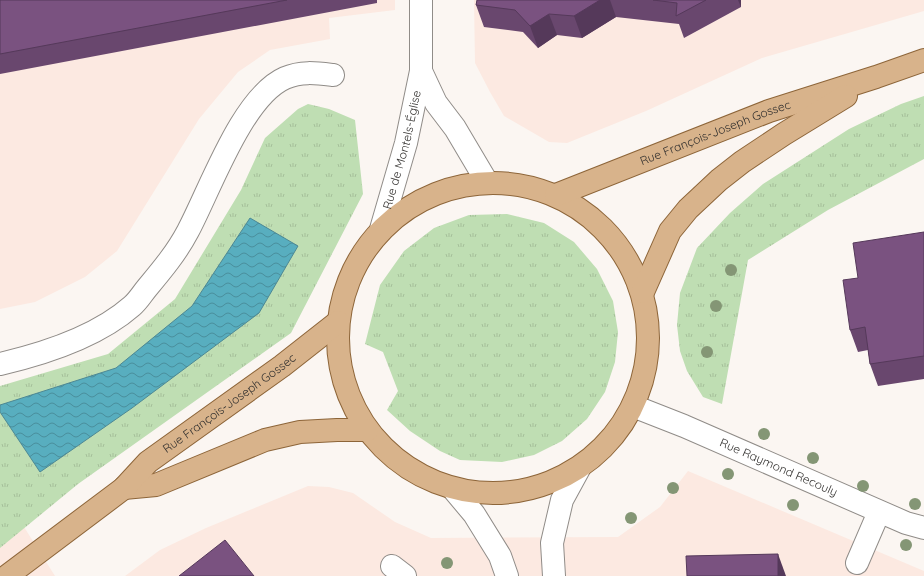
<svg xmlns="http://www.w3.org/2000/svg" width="924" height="576" viewBox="0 0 924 576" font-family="Quicksand,sans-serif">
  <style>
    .commercial { fill: #fce9e1 }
    .grass { fill: url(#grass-tufts) }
    .water { fill: url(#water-waves); stroke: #4d8894 }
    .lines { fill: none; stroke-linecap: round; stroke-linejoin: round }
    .minor-casing { stroke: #908c88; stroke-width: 24 }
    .major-casing { stroke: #8d6539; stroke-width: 24 }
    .minor { stroke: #fff; stroke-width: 22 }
    .major { stroke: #d8b38b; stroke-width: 22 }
    .tree { fill: #849675 }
    .wall { fill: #69476e }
    .shaded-wall { fill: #55395a }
    .building { fill: #7a5280; stroke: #55395a }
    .labels { text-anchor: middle; stroke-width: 4; stroke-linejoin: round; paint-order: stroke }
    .street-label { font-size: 12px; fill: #33312f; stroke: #fff }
  </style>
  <defs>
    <pattern id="grass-tufts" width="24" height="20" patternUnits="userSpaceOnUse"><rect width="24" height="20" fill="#bfdeb3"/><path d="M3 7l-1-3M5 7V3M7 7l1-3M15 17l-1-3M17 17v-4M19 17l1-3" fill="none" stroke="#a5bf9a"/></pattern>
    <pattern id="water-waves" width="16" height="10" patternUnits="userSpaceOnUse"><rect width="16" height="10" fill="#58aebf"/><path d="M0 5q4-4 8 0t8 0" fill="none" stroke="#498e9c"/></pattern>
  </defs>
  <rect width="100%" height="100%" fill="#fbf6f2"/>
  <g class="commercial">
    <polygon points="0,0 395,0 395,10 329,18 330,39 270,50 238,72 199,119 117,251 85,277 35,302 0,309"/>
    <polygon points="474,0 924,0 924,11 762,58 646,111 567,143 549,142 504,116 490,92 475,63"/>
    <polygon points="688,471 924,571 924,576 125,576 160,550 206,528 308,486 329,487 353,493 395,522 431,538 618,537 660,507"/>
    <polygon points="0,489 55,576 0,576"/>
  </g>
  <g class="grass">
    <polygon points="924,96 924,159 828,210 748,260 722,404 703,397 687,371 680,351 677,325 680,293 697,248 730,213 763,184 849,129 901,104"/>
    <polygon points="308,104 329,109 355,120 363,194 291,333 78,484 0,548 0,386 108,354 175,299 241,190 265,138 298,109"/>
    <polygon points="507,214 544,223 574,242 597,269 613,301 618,332 615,362 605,392 587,419 562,441 534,455 502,462 460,460 440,451 410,431 387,410 398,391 383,352 365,344 380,285 404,251 434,228 469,215"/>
  </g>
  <polygon class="water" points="250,218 298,246 259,313 132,408 40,472 0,412 0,405 116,368 192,306"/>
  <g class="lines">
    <g class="minor-casing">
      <g id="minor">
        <polyline points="421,71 436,103 455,128 487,182"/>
        <path id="s1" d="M 381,229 L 406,143 L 421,71 L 421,0"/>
        <path d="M 0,364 C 43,354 98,336 132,306 C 138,301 142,294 147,288 C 162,270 177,252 188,231 C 210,190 242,97 285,78 C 301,71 316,73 333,75"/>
        <path id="s2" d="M 633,406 L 684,426 L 906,523 L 924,528"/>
        <polyline points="453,489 474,514 500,556 507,576"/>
        <polyline points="857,563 879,512"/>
        <polyline points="392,566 405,576"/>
        <polyline points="554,576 552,543 562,500 580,467"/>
      </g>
    </g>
    <g class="major-casing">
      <g id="major">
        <circle cx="493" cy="338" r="155"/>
        <path id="s3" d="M 556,195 L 769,111 L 876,77 L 924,60"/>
        <polyline points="643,292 670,231 688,209 719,180 742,162 784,134 846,96"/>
        <polyline points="124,488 156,485 265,440 300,432 337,430 367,430"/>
        <path id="s4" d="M 7,576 L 124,488 L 148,462 L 282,366 L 338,322"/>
      </g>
    </g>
    <use href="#minor" class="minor"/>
    <use href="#major" class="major"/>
  </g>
  <g class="tree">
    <circle cx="731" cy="270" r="6"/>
    <circle cx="716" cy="306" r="6"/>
    <circle cx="707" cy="352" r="6"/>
    <circle cx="764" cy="434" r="6"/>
    <circle cx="813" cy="458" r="6"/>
    <circle cx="728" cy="474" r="6"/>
    <circle cx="863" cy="486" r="6"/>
    <circle cx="673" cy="488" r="6"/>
    <circle cx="915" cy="504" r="6"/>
    <circle cx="793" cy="505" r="6"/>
    <circle cx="631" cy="518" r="6"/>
    <circle cx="906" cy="545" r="6"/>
    <circle cx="447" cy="563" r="6"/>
  </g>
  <g class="wall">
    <polygon points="0,0 377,0 377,3 0,74"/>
    <polygon points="477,0 741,0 741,7 684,38 679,24 616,17 582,38 557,35 538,48 523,32 484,27 476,5"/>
    <polygon points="924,232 924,379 878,386 870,364 868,350 858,352 850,330 858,278"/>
  </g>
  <g class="shaded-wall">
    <polygon points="600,0 610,0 616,17 582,38 574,16"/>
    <polygon points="738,0 741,0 741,7"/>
    <polygon points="549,14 557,35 538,48 530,26"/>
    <polygon points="778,554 786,576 778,576"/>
  </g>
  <g class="building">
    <polygon points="0,0 287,0 0,54"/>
    <polygon points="477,0 600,0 574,16 549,14 530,26 515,10 476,5"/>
    <polygon points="653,0 706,0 676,16 677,3"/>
    <polygon points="924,232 924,356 870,364 865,327 850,330 843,280 858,278 853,243"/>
    <polygon points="225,540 254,576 179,576"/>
    <polygon points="778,554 778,576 687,576 686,556"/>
  </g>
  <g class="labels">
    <g class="street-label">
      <text dy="4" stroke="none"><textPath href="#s3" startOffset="171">Rue François-Joseph Gossec</textPath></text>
      <text dy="4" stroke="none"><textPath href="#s1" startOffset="82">Rue de Montels-Église</textPath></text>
      <text dy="4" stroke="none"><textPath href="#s4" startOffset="282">Rue François-Joseph Gossec</textPath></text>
      <text dy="4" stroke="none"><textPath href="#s2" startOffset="158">Rue Raymond Recouly</textPath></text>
    </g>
  </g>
</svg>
